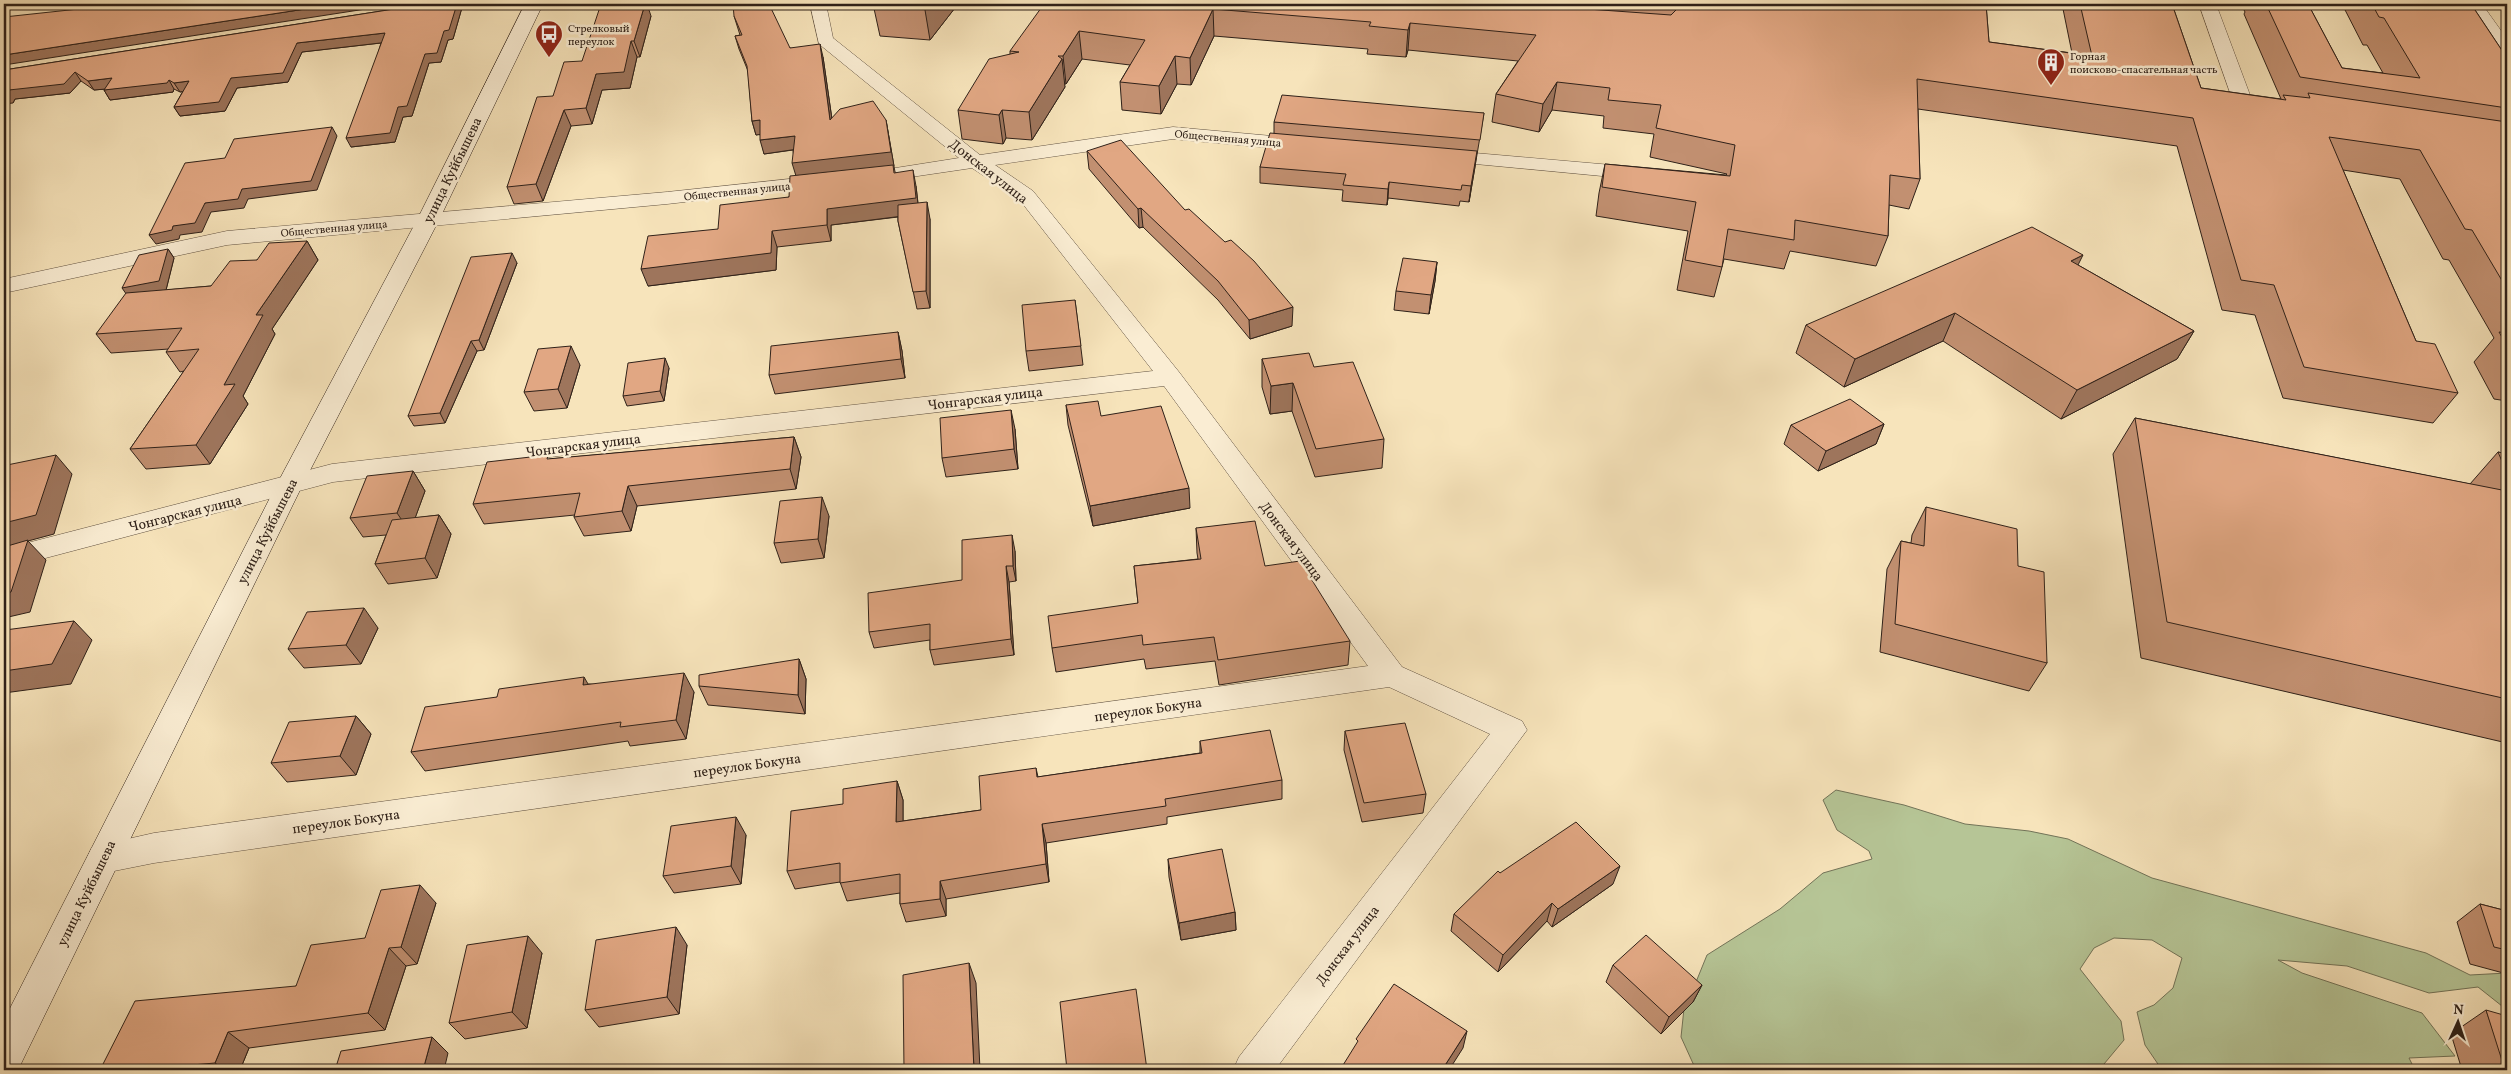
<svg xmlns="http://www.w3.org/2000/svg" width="2511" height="1074" viewBox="0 0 2511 1074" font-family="Vollkorn,serif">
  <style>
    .green { fill: #b6c596; stroke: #727358 }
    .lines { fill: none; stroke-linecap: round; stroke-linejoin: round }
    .street-casing { stroke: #615242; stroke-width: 1 }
    .secondary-casing { stroke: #2f2119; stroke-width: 1 }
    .street { fill: #faedd3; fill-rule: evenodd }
    .secondary { fill: #faedd3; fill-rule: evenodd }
    .wall { fill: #c29071; stroke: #2f2119 }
    .shaded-wall { fill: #9e755c; stroke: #2f2119 }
    .building { fill: #e1a783; stroke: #2f2119 }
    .labels { text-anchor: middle; stroke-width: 5; stroke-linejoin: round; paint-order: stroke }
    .far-poi-label { font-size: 11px; fill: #2f2119; stroke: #faedd3; text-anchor: start }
    .far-street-label { font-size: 11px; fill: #2f2119; stroke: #faedd3 }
    .street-label { font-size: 14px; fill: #2f2119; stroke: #faedd3 }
  </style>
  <rect width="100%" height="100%" fill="#f7e4bb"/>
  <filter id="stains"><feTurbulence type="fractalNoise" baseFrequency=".004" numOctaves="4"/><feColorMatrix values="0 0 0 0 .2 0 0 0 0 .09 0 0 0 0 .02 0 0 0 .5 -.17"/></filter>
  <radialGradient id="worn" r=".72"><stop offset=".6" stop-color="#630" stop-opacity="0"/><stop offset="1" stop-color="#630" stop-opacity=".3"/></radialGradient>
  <polygon class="green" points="1836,790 1904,805 1965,824 2029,831 2068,839 2152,878 2426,953 2470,975 2507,973 2507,1010 2478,987 2429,993 2347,966 2278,960 2302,973 2422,1013 2455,1056 2409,1058 2415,1070 2162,1070 2145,1045 2137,1012 2154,1005 2173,988 2182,958 2152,940 2114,938 2094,948 2080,969 2121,1021 2124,1040 2099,1070 1696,1070 1681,1037 1685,999 1696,982 1707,955 1780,909 1823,873 1872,859 1869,851 1837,830 1823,800"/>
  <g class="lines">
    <g class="street-casing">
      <g id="street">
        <polygon points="810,4 826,4 833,38 980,155 1173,127 1305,139 1312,141 1315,145 1312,149 1305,151 1173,139 995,165 1033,191 1179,372 1402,667 1522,721 1527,730 1275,1070 1233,1070 1239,1057 1490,734 1389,687 154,863 104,873 92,869 87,858 92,847 154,833 1368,666 1164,386 333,482 4,569 4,549 332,464 1153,371 1019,199 972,168 877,182 870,180 867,176 870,172 959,158 819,44"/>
        <path d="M 2199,4 L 2216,4 L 2253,103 L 2275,107 L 2278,111 L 2275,115 C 2263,118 2250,114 2238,111 L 2235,107 Z"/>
        <polygon points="2466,4 2482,4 2507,39 2507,57 2501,56"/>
        <polygon points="1440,150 1623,166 1630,168 1633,172 1630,176 1623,178 1433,160 1430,156 1433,152"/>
        <polygon points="827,175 834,177 837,181 834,185 667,204 227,245 4,293 4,279 227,231 667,192"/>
      </g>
    </g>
    <g class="secondary-casing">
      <polygon id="secondary" points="525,4 543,4 440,218 302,486 18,1070 4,1070 4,1020 276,486 418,218"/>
    </g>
    <use href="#street" class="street"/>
    <use href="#secondary" class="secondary"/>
  </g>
  <g class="wall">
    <polygon points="426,4 463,4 453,39 448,40 441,62 429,63 412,116 403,117 395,142 351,147 381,43 302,52 288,82 237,88 225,111 180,116 174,107 183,91 180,92 174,89 173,92 110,100 104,90 105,89 94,90 81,81 70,93 15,99 13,103 4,70"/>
    <polygon points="873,4 958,4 930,40 880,36"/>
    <polygon points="1071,4 1986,4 1989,42 2072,53 2062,4 2172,4 2201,88 2281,99 2244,14 2245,12 2241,4 2308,4 2342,68 2383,73 2367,45 2363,45 2342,4 2471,4 2507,58 2507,401 2494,399 2474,362 2494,338 2449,260 2443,259 2400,179 2343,170 2416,341 2458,393 2433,423 2283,398 2255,315 2222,310 2177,146 1918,109 1920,179 1909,209 1889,205 1888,236 1876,266 1790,251 1784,269 1724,259 1722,267 1714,297 1677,290 1688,231 1596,216 1599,193 1605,164 1726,175 1727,174 1650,157 1654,134 1603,128 1604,116 1552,110 1539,132 1492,122 1496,94 1518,61 1408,50 1406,57 1367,54 1368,49 1214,36 1191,85 1177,84 1161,114 1122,110 1120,82 1130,65 1082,59 1066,84 1064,84 1065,87 1032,140 1006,138 1003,144 962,139 958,110 1010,54 1010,51 1070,6"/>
    <polygon points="651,16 640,57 637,57 630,88 602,90 592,124 571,126 543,201 514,204 507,187 553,96 582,61"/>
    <polygon points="734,16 790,48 823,57 832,119 886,120 895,172 916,186 918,203 930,219 930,308 917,309 898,221 898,217 831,225 831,241 777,247 776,270 648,286 718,229 789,197 796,176 793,150 764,154 760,134 756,135 752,121 748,71 739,49 735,36 740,35"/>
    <polygon points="1484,113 1469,202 1460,201 1459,206 1388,198 1387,205 1342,201 1343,190 1260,183 1260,167 1274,134 1274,122"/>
    <polygon points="1087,151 1185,210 1292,326 1250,339 1218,300 1143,227 1139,228 1089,169"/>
    <polygon points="307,241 318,260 272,329 275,334 243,396 248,404 210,464 146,469 130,449 184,371 180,372 166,352 169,349 111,353 96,334 168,249 174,258 166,290 211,286 257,260"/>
    <polygon points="1437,262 1435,281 1429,314 1394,310 1396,291"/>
    <polygon points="517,263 484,350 477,351 445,423 414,426 408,416"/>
    <polygon points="2078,265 2194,331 2177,359 2061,419 1943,341 1844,387 1796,353 1806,325"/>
    <polygon points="1075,300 1083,365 1029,371 1026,351"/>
    <polygon points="898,332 902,351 905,378 775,394 769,375"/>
    <polygon points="1262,359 1314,367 1384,439 1382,468 1315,477 1292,411 1270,414 1262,387"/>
    <polygon points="580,365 567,408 534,411 524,392"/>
    <polygon points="669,368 664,401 627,406 623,396"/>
    <polygon points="1066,405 1101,416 1190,508 1093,526 1068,425"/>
    <polygon points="2135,418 2470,484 2498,452 2507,454 2507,743 2141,658 2113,454"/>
    <polygon points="1884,424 1876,444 1818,471 1784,444 1791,425"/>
    <polygon points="1015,429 1018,469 946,477 942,458"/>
    <polygon points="794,437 801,457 796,489 637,506 631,531 584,536 574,517 575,515 484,524 473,504 550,459"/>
    <polygon points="413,471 425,491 415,518 439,515 451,534 437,578 388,584 375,564 386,535 363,537 350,518"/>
    <polygon points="1926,507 2018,566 2047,663 2029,691 1880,652 1887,569 1901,541 1911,543 1912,535"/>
    <polygon points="829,516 824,558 781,563 774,543"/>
    <polygon points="1196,528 1265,566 1350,641 1348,665 1219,685 1215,661 1146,669 1144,659 1056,672 1052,648 1138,603 1134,566 1198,559 1197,553"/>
    <polygon points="1015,551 1016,581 1009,582 1014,655 934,665 930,650 930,640 874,648 869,632"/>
    <polygon points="378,628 361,664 304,668 288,649"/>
    <polygon points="799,659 806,679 805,714 708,705 699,686"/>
    <polygon points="589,684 694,692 686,739 630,746 628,741 425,771 411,752 497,697"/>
    <polygon points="356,716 371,734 356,775 287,782 271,763"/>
    <polygon points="1345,731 1426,794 1423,813 1362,822 1344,750"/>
    <polygon points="1200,741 1282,780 1282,799 1167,817 1167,824 1046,843 1049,882 946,899 946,916 906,922 900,904 900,893 847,901 840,882 795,889 787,871 843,804 897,781 903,800 903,821 981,810 1036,768 1038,777 1200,753"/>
    <polygon points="746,835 741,884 674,893 663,876"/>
    <polygon points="1168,859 1235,912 1236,930 1181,940 1169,877"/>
    <polygon points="1500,873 1613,884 1552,927 1547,921 1498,972 1451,931 1454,914"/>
    <polygon points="436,903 417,964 406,966 385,1030 249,1048 240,1070 100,1070 296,986 365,938"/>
    <polygon points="2480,904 2507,911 2507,974 2470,964 2457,922"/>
    <polygon points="687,945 679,1014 599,1027 585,1010"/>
    <polygon points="542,953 527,1028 465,1039 449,1023"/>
    <polygon points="1613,965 1702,985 1693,1002 1661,1034 1606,982"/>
    <polygon points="2486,1010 2507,1070 2462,1070 2451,1034"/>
  </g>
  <g class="shaded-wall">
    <polygon points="338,4 398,4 4,65 4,55"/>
    <polygon points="457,4 463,4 453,39 448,40 441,62 429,63 412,116 403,117 395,142 351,147 346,138 398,107 425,54"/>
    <polygon points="645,4 647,4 651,16 640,57 634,41"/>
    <polygon points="924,4 958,4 930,40"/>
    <polygon points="1213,9 1214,36 1191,85 1190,58"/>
    <polygon points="1410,23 1408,50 1406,57 1408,30"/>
    <polygon points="1079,31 1082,59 1066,84 1063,56"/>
    <polygon points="385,33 389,42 302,52 288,82 237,88 225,111 180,116 174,107 231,78 297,43"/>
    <polygon points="631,41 637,57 630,88 602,90 592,124 586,108 596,74"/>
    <polygon points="820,44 823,57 834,134 830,120"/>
    <polygon points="1175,56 1177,84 1161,114 1159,86"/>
    <polygon points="1062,59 1065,87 1032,140 1029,112"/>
    <polygon points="75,72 81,81 70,93 15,99 13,103 4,104 4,94 9,90"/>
    <polygon points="112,78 118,88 94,90 88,81"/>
    <polygon points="169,80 174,89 173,92 110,100 104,90"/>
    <polygon points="189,81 194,90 180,92 174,83"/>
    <polygon points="1557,82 1552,110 1539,132 1543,104"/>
    <polygon points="564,110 571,126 543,201 536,184"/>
    <polygon points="1002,110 1006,138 1003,144 999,115"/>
    <polygon points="760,120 764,134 756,135 752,121"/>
    <polygon points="886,120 894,166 796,176 792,163"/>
    <polygon points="332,127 337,136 317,190 248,199 244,208 211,212 202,232 180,235 179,239 156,244 149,235 173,226 205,203 242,189"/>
    <polygon points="795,136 798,149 764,154 760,140"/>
    <polygon points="1477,151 1475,167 1469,202 1471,186"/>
    <polygon points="913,170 916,186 919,214 831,225 831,241 827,225 827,209"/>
    <polygon points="1389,182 1388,198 1387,205 1388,189"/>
    <polygon points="927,202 930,219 930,308 926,291"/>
    <polygon points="1141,208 1143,227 1139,228 1138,209"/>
    <polygon points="772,231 777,247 776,270 648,286 641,269"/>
    <polygon points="307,241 318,260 272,329 275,334 243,396 248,404 210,464 196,445 224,385 256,315"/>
    <polygon points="168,249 174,258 166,290 129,298 122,288"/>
    <polygon points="512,253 517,263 484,350 479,340"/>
    <polygon points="2083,255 2069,283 2071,261"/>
    <polygon points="1437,262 1435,281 1429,314 1431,295"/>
    <polygon points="1293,307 1292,326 1250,339 1249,320"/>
    <polygon points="1955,313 1943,341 1844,387 1855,359"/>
    <polygon points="2194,331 2177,359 2061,419 2077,390"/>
    <polygon points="898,332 902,351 905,378 901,359"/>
    <polygon points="471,341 477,351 445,423 440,413"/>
    <polygon points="571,346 580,365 567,408 558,389"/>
    <polygon points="665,358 669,368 664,401 660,391"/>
    <polygon points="1293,383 1292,411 1270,414 1271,386"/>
    <polygon points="1011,410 1015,429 1018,469 1014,449"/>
    <polygon points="1884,424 1876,444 1818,471 1826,451"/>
    <polygon points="794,437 801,457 796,489 790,469"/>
    <polygon points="56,455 72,474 54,534 28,541 46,560 30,612 4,618 4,594 8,546 4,541 4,523"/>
    <polygon points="413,471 425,491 410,532 397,513"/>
    <polygon points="628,486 637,506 631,531 622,511"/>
    <polygon points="1189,488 1190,508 1093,526 1090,506"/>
    <polygon points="822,497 829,516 824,558 818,539"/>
    <polygon points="439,515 451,534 437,578 425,558"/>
    <polygon points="1012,535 1015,551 1016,581 1013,566"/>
    <polygon points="1006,566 1009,582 1014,655 1011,639"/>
    <polygon points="364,608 378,628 361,664 346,645"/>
    <polygon points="74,621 92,640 71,684 4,693 4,671"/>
    <polygon points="799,659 806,679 805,714 798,695"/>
    <polygon points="684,673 694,692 686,739 676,720"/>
    <polygon points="584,677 595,696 583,685"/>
    <polygon points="356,716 371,734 356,775 340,756"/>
    <polygon points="897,781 903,800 903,840 896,822"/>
    <polygon points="736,817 746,835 741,884 731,866"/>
    <polygon points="1042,824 1046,843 1049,882 1046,864"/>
    <polygon points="1620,866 1613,884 1552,927 1558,909"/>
    <polygon points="940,881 946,899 946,916 940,899"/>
    <polygon points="420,885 436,903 417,964 401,947"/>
    <polygon points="1552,903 1547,921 1498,972 1503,955"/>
    <polygon points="1235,912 1236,930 1181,940 1179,923"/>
    <polygon points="676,927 687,945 679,1014 667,997"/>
    <polygon points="528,936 542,953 527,1028 512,1012"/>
    <polygon points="389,948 406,966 385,1030 368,1013"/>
    <polygon points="969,963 976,983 980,1070 974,1070"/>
    <polygon points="1702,985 1693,1002 1661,1034 1669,1017"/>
    <polygon points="1467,1031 1463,1048 1449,1070 1442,1070"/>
    <polygon points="228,1032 249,1048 240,1070 225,1070 215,1063"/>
    <polygon points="432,1037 448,1053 444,1070 423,1070"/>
  </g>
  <g class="building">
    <polygon points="86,4 338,4 4,55 4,17 88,8"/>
    <polygon points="426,4 457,4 449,30 444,31 437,53 425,54 407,106 398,107 390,133 346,138 385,33 297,43 283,73 231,78 219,102 174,107 189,81 174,83 169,80 167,83 104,90 112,78 88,81 75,72 64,84 9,90 6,93 4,94 4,70"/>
    <polygon points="601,4 645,4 634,41 631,41 624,72 596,74 586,108 564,110 536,184 507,187 537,97 553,96 564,62 582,61"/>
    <polygon points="733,4 769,4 790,48 820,44 830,120 840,109 873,101 886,120 891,152 792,163 795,136 760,140 760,120 752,121 747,66 735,36 742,35 734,16"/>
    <polygon points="1044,4 1070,6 1071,4 1518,4 1671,15 1676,10 1672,4 1986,4 1989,42 2092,56 2080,4 2172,4 2201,88 2286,100 2283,95 2310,98 2308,93 2507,122 2507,289 2472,230 2465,229 2420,150 2329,137 2416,341 2435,344 2458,393 2304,367 2274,285 2241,280 2193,118 1917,79 1920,179 1890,175 1888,236 1795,220 1794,240 1728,229 1722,267 1685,260 1696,202 1602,187 1605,164 1730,176 1735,145 1656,128 1661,105 1608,100 1610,88 1557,82 1543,104 1496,94 1536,35 1410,23 1408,30 1369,26 1371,22 1213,9 1190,58 1175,56 1159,86 1120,82 1145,40 1079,31 1063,56 1058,56 1062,59 1029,112 1002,110 999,115 958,110 989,59 1019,52 1010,51"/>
    <polygon points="2266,4 2308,4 2342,68 2420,78 2384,18 2379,17 2372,4 2471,4 2507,58 2507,108 2300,77"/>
    <polygon points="1282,95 1484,113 1480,140 1274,122"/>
    <polygon points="332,127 311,181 242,189 238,199 205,203 195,223 173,226 172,230 149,235 185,163 225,158 234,139"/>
    <polygon points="1270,133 1477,151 1471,186 1462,185 1461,190 1389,182 1388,189 1343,185 1346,174 1260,167"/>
    <polygon points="1121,140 1185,210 1189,209 1225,242 1231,240 1254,261 1293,307 1249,320 1218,281 1141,208 1138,209 1087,151"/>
    <polygon points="893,165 894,173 913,170 916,198 827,209 827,225 772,231 771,253 641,269 648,236 718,229 720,205 789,197 790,176"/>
    <polygon points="927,202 926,291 913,292 898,221 898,205"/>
    <polygon points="2032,227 2083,255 2071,261 2194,331 2077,390 1955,313 1855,359 1806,325"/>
    <polygon points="307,241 256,315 263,315 224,385 235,384 196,445 130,449 199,349 166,352 182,328 96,334 126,293 211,286 230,261 257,260 269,243"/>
    <polygon points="168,249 159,281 122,288 139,255"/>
    <polygon points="512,253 479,340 471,341 440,413 408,416 471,257"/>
    <polygon points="1403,258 1437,262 1431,295 1396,291"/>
    <polygon points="1075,300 1081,346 1026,351 1022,305"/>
    <polygon points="898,332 901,359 769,375 771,346"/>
    <polygon points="2499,332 2507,333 2507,346"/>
    <polygon points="571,346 558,389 524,392 538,349"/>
    <polygon points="1309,353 1314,367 1353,362 1384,439 1316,449 1293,383 1271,386 1262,359"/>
    <polygon points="665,358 660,391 623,396 628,363"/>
    <polygon points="1850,399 1884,424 1826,451 1791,425"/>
    <polygon points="1098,401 1101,416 1161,406 1189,488 1090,506 1066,405"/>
    <polygon points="1011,410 1014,449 942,458 940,418"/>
    <polygon points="2135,418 2507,491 2507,699 2167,622"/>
    <polygon points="794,437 790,469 628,486 622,511 574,517 580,493 473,504 487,462 548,455 547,459"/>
    <polygon points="2498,452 2507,454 2507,473"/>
    <polygon points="56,455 36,515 4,523 4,478 7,465"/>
    <polygon points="413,471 397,513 350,518 367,476"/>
    <polygon points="822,497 818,539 774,543 780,501"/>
    <polygon points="1926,507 2017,529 2018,566 2044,572 2047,663 1895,624 1901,541 1924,546"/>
    <polygon points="439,515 425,558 375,564 392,520"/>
    <polygon points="1255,521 1265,566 1300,561 1350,641 1218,660 1214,637 1143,645 1142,635 1052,648 1048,616 1138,603 1134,566 1201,559 1196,528"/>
    <polygon points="1012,535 1013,566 1006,566 1011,639 930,650 930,624 869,632 868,593 962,580 962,540"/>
    <polygon points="28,540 11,592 4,594 4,547"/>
    <polygon points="364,608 346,645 288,649 307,612"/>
    <polygon points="74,621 52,664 4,671 4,632 5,630"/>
    <polygon points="799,659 798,695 699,686 699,675"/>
    <polygon points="684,673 676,720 620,727 621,722 411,752 425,707 497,697 499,689 584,677 583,685"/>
    <polygon points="356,716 340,756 271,763 289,722"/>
    <polygon points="1405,723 1426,794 1364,803 1345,731"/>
    <polygon points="1270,730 1282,780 1165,799 1166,806 1042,824 1046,864 940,881 940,899 900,904 900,874 840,883 840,863 787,871 791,811 843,804 843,789 897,781 896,822 981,810 979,776 1036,768 1037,777 1202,753 1200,741"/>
    <polygon points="736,817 731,866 663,876 671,826"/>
    <polygon points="1576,822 1620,866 1558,909 1552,903 1503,955 1454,914 1498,871 1500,873"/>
    <polygon points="1222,849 1235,912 1179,923 1168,859"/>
    <polygon points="420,885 401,947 389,948 368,1013 228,1032 215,1063 135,1070 100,1070 135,1001 296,986 311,945 365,938 381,890"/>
    <polygon points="2480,904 2507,911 2507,950 2494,947"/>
    <polygon points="676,927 667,997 585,1010 596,940"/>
    <polygon points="1646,935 1702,985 1669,1017 1613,965"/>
    <polygon points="528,936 512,1012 449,1023 467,945"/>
    <polygon points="969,963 974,1070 904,1070 903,975"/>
    <polygon points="1394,984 1467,1031 1442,1070 1340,1070 1358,1041 1356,1039"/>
    <polygon points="1136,989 1147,1070 1067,1070 1060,1002"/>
    <polygon points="2486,1010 2507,1016 2507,1070 2505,1070"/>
    <polygon points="432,1037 423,1070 335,1070 341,1051"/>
  </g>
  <defs>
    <g id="bus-pin" transform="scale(1.4375)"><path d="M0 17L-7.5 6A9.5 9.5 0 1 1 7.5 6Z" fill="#8f2418" stroke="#faedd3"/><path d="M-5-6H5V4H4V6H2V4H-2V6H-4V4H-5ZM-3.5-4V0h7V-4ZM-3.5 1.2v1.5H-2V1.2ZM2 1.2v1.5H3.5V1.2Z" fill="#fff"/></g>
    <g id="building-pin" transform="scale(1.4375)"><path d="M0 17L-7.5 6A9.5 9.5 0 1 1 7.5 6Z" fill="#8f2418" stroke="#faedd3"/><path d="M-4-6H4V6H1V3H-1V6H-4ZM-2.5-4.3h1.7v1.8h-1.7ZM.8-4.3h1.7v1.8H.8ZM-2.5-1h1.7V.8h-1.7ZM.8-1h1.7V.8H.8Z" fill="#fff"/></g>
  </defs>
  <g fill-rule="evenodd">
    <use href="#bus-pin" x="549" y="34"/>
    <use href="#building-pin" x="2051" y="62"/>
  </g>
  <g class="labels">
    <g class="far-poi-label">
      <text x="568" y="32">Стрелковый<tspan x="568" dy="13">переулок</tspan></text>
      <text x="2070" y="60">Горная<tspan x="2070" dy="13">поисково-спасательная часть</tspan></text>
    </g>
    <g class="far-street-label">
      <text transform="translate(1228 138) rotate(5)" y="4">Общественная улица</text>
      <text transform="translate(737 191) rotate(-6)" y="4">Общественная улица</text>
      <text transform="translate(334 228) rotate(-5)" y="4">Общественная улица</text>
    </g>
    <g class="street-label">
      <text transform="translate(452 170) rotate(-64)" y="5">улица Куйбышева</text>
      <text transform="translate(989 171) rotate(38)" y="5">Донская улица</text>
      <text transform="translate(985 398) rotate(-7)" y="5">Чонгарская улица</text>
      <text transform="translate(583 445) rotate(-7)" y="5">Чонгарская улица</text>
      <text transform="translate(185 513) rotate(-14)" y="5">Чонгарская улица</text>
      <text transform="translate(267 531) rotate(-63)" y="5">улица Куйбышева</text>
      <text transform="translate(1292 541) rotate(53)" y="5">Донская улица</text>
      <text transform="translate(1148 709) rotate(-8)" y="5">переулок Бокуна</text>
      <text transform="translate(747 765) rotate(-8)" y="5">переулок Бокуна</text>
      <text transform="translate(346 821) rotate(-8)" y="5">переулок Бокуна</text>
      <text transform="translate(86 893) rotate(-64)" y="5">улица Куйбышева</text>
      <text transform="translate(1347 945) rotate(-53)" y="5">Донская улица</text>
    </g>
  </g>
  <rect width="2511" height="1074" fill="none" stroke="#f7e4bb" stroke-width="20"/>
  <rect x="5" y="5" width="2501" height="1064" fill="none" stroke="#2f2119" stroke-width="2.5"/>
  <rect x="10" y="10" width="2491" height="1054" fill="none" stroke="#2f2119"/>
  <g transform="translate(2458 1022) rotate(3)" stroke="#faedd3" stroke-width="4" paint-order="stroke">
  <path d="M0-4L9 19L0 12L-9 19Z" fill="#2f2119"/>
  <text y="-8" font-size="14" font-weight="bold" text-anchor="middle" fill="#2f2119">N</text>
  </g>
  <rect width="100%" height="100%" filter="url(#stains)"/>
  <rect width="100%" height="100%" fill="url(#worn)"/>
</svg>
